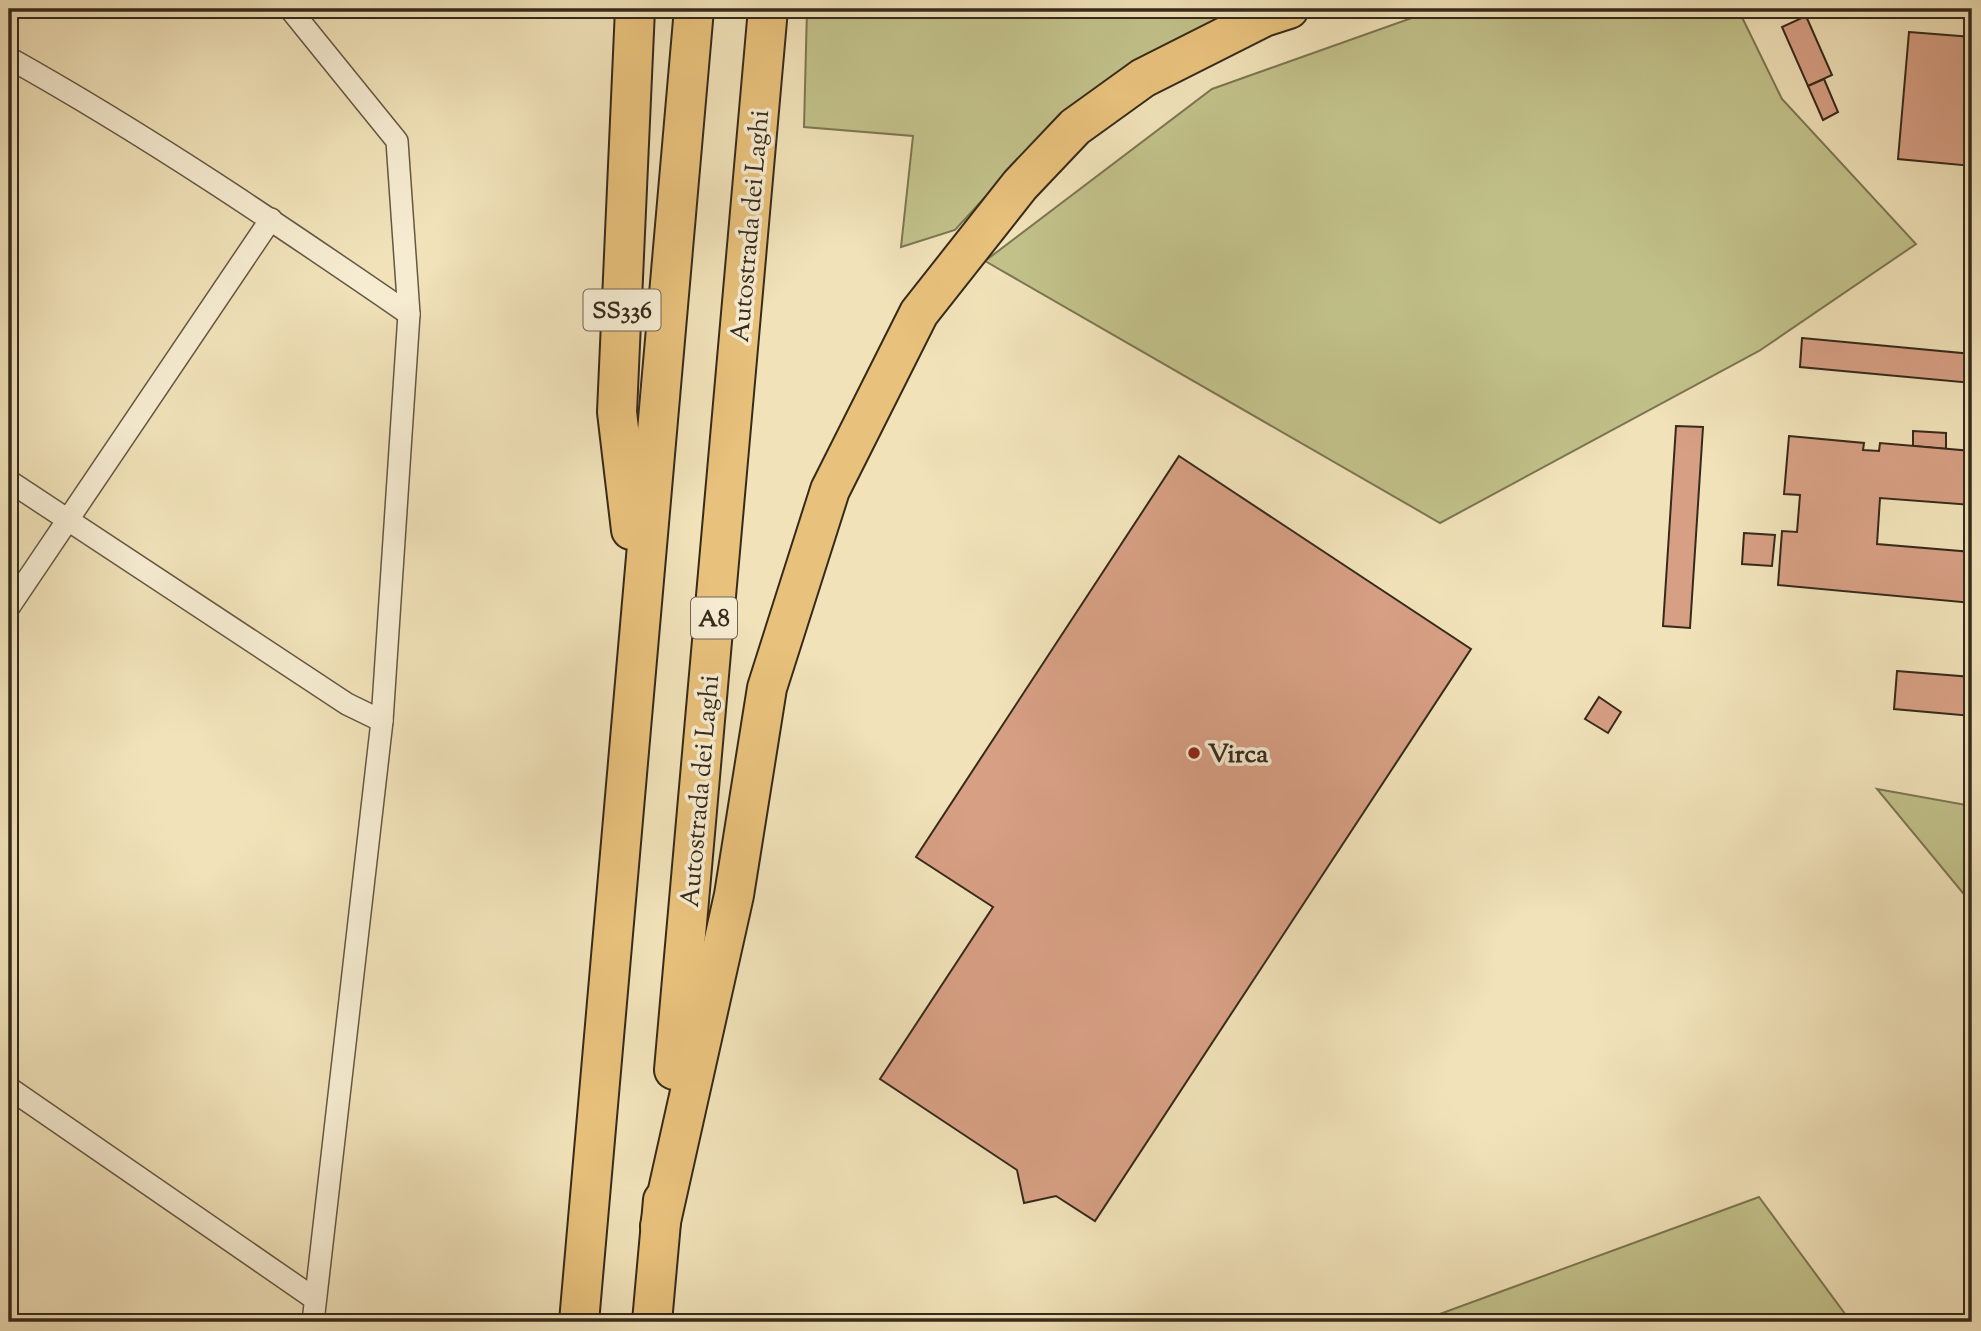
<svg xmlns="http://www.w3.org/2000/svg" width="1981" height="1331" viewBox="0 0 1981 1331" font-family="'Sorts Mill Goudy',serif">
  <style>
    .green { fill: #c2c18a; stroke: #7c7652; stroke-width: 2 }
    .building { fill: #d79f84; stroke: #362a1b; stroke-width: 2 }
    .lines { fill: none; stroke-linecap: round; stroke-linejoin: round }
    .service-casing { stroke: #655842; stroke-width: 24 }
    .motorway-casing { stroke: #362a1b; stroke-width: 42 }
    .service { stroke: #f6ecd2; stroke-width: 21 }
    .motorway { stroke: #e8c17c; stroke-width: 38 }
    .poi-dot { fill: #8f2418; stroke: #f6ecd2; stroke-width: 2.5 }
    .labels { text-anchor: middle; stroke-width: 7; stroke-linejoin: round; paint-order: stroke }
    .shield { fill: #f6ecd2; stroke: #706452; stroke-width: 2 }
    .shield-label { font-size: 24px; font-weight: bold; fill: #362a1b }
    .street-label { font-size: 26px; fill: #362a1b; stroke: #f6ecd2 }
    .poi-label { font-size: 26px; font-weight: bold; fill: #362a1b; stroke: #f6ecd2; text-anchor: start }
  </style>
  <rect width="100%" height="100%" fill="#f1e2b9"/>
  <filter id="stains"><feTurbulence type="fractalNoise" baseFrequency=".00286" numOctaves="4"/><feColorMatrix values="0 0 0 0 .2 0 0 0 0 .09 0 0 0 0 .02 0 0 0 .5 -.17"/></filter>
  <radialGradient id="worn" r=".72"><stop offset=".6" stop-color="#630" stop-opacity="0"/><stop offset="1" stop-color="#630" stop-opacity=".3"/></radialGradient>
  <g class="green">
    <polygon points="807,9 1236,9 1139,66 1048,128 955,230 901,247 913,136 804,127"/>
    <polygon points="1437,9 1738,9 1782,99 1916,244 1759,351 1440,523 985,261 1212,89"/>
    <polygon points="1877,789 1972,806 1972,904"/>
    <polygon points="1759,1197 1851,1322 1418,1322"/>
  </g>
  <g class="building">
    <polygon points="1806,16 1832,75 1808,86 1782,27"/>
    <polygon points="1909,32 1972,37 1972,166 1898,159"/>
    <polygon points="1824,79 1838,112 1823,120 1808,86"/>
    <polygon points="1802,338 1972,354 1972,383 1800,367"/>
    <polygon points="1676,426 1703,427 1690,628 1663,626"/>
    <polygon points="1913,431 1946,433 1946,449 1913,446"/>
    <polygon points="1789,436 1864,443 1863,450 1879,451 1880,443 1972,451 1972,505 1880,498 1877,544 1972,552 1972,603 1778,585 1782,531 1797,532 1800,495 1784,494"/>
    <polygon points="1179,456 1471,649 1095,1221 1056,1196 1024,1203 1017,1170 880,1079 993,907 916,857"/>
    <polygon points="1744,533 1775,535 1772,566 1742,564"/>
    <polygon points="1897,671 1972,677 1972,716 1894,709"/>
    <polygon points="1599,697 1621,712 1608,733 1585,719"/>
  </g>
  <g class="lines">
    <g class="service-casing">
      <g id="service">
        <polyline points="290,9 397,141 409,314 382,721 313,1322"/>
        <path d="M 9,58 C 147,135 278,224 409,314"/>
        <polyline points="9,481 347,704 382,721"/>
        <polyline points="9,607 271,219"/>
        <polyline points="9,1088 315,1299"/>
      </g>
    </g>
    <g class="motorway-casing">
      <g id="motorway">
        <polyline points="631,530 617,412 635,9"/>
        <polyline points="674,1070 768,9"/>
        <polyline points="660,1226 734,895 767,688 830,490 919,313 1020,185 1075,127 1143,78 1264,17 1289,9"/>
        <polyline points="579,1322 694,9"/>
        <polyline points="652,1322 663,1200"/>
      </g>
    </g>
    <use href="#service" class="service"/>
    <use href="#motorway" class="motorway"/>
  </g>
  <circle class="poi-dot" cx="1194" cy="753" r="7"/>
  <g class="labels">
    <g class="shield">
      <rect x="583.5" y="289.5" width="77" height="41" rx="5"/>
      <rect x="691" y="597.5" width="46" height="41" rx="5"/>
    </g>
    <g class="shield-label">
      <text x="622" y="318">SS336</text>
      <text x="714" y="626">A8</text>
    </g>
    <g class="street-label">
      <text transform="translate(749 226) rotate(-85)" y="9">Autostrada dei Laghi</text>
      <text transform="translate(699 791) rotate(-85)" y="9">Autostrada dei Laghi</text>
    </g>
    <g class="poi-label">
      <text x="1208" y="762">Virca</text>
    </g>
  </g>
  <rect width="1981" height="1331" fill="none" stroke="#f1e2b9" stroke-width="35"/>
  <rect x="10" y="10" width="1960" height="1310" fill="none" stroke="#362a1b" stroke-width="3.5"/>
  <rect x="18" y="18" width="1946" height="1296" fill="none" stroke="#362a1b" stroke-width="2"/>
  <rect width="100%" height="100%" filter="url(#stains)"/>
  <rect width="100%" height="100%" fill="url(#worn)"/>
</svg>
